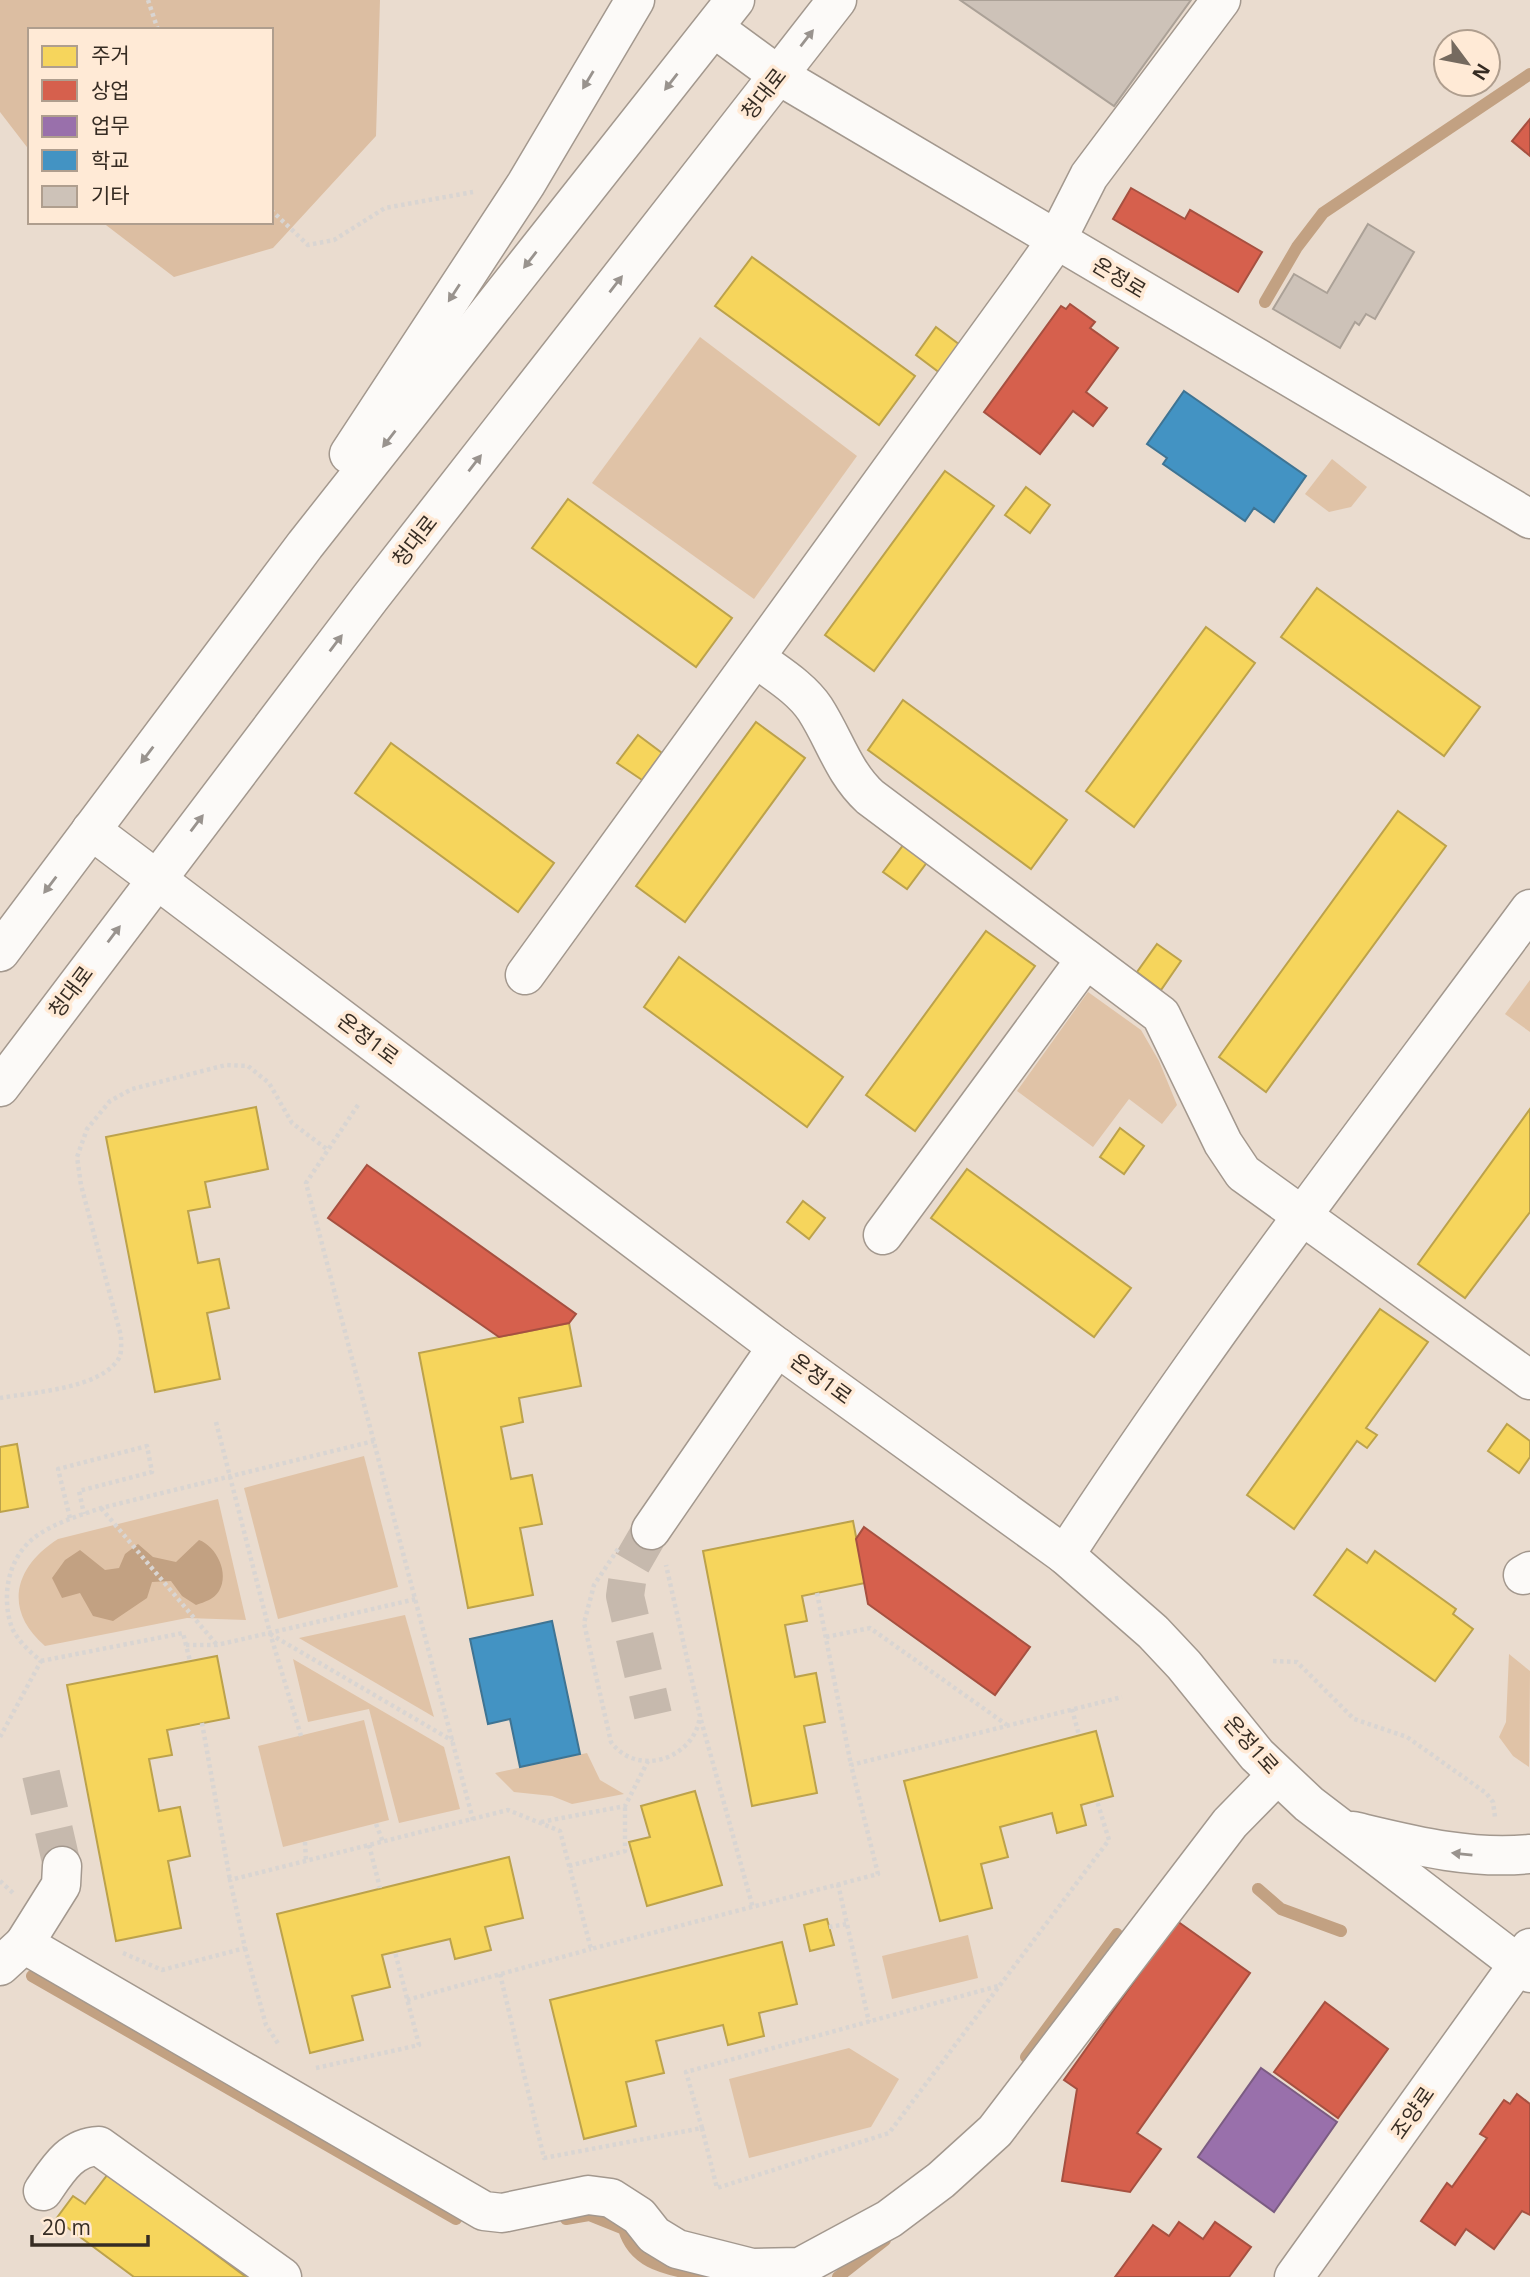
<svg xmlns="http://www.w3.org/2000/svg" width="1530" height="2277" viewBox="0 0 1530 2277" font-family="'Open Sans','Noto Sans KR',sans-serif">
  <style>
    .green { fill: #e0c3a7 }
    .forest { fill: #dcbea2 }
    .water { fill: #c2a182 }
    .homes { fill: #f6d55c; stroke: #bca24b; stroke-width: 2 }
    .shops { fill: #d6604d; stroke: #a65040; stroke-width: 2 }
    .offices { fill: #9970ab; stroke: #7b5c82; stroke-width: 2 }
    .schools { fill: #4393c3; stroke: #3f7493; stroke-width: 2 }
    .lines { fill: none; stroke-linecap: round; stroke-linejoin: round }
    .stream { stroke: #c2a182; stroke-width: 12 }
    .building { fill: #cdc2b8; stroke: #aba197; stroke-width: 2 }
    .minor-tunnel { stroke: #c6b9ad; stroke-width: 38; stroke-dasharray: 38 19; stroke-linecap: butt }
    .minor-casing { stroke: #a3988e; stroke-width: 41 }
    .path { stroke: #d9d5d2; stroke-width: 4.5; stroke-dasharray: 3.5 3.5; stroke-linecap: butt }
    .minor { stroke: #fcfaf8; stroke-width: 38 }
    .oneway { fill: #99938e }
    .labels { text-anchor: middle; stroke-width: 7; stroke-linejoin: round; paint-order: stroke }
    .street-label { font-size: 21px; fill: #362c23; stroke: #ffead6 }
  </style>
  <rect width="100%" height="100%" fill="#eadccf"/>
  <g class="green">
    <polygon points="700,337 857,456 754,599 592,483"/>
    <polygon points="1332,459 1367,487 1351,507 1329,512 1305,494"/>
    <polygon points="1530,980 1530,1032 1505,1014"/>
    <polygon points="1088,992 1141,1030 1159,1061 1177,1105 1162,1124 1129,1099 1093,1147 1017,1091"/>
    <polygon points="364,1456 398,1587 278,1619 244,1488"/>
    <path d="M 218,1499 L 246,1620 L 187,1618 L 45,1646 C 3,1610 14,1567 58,1539 Z"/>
    <polygon points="405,1615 434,1717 299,1638"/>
    <polygon points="1509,1654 1530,1671 1529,1767 1513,1756 1499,1737 1506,1722"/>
    <polygon points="293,1659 444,1747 460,1809 399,1823 369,1709 308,1722"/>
    <polygon points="364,1720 389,1820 283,1847 258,1746"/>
    <polygon points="587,1753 600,1780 624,1794 572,1804 552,1796 514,1792 495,1773"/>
    <polygon points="968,1935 978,1978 892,1999 882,1956"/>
    <polygon points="849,2048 899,2079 871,2127 749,2158 729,2079"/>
  </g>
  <polygon class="forest" points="0,0 380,0 376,136 273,248 174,277 102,222 271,222 271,30 30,30 30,151 0,112"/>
  <path class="water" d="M 199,1540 C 216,1546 230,1573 219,1591 C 214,1599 205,1602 196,1605 L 182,1596 L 171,1581 L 152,1582 L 147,1598 L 113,1621 L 93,1616 L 80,1593 L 62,1598 L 52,1578 L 65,1560 L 80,1550 L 105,1570 L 119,1568 L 125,1554 L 138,1544 L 153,1557 L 176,1562 Z"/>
  <g class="homes">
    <polygon points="752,257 915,376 879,425 715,306"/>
    <polygon points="936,327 960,345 940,373 916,355"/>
    <polygon points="945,471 994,506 874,671 825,635"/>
    <polygon points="1026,487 1050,505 1030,533 1005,515"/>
    <polygon points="568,499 732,618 696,667 532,548"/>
    <polygon points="1317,588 1480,707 1444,756 1281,637"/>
    <polygon points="1206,627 1255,663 1134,827 1086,791"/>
    <polygon points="903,700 1067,820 1031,869 868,750"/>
    <polygon points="756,722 805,758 685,922 636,886"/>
    <polygon points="638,735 662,753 642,780 617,763"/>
    <polygon points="391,743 554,863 518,912 355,793"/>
    <polygon points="1398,811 1446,846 1266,1092 1219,1057"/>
    <polygon points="904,844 928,861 907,889 883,872"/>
    <polygon points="986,931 1035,966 915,1131 866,1095"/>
    <polygon points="1157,944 1181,961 1161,990 1137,972"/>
    <polygon points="679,957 843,1077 807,1127 644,1007"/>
    <polygon points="256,1107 268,1169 205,1182 210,1207 188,1211 198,1263 219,1259 229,1308 207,1313 220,1379 155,1392 106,1137"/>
    <polygon points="1530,1109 1530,1212 1465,1298 1418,1264"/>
    <polygon points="1120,1128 1144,1146 1124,1174 1100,1157"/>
    <polygon points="967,1169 1131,1288 1094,1337 931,1218"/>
    <polygon points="803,1201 825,1218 809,1239 787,1222"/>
    <polygon points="1380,1309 1428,1342 1366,1428 1377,1435 1367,1448 1357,1441 1294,1529 1247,1495"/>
    <polygon points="569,1323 581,1386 519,1398 523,1422 501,1427 511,1479 532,1475 542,1524 520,1528 533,1595 468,1608 419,1353"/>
    <polygon points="1507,1424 1530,1441 1530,1457 1519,1473 1488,1451"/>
    <polygon points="17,1444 28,1507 0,1512 0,1447"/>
    <polygon points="853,1521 865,1583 802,1596 807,1621 785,1625 795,1677 816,1673 825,1722 804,1726 817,1793 752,1806 703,1551"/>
    <polygon points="1347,1549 1367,1563 1375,1551 1456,1609 1453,1614 1473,1629 1435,1681 1314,1595"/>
    <polygon points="217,1656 229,1718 167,1730 172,1755 149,1759 159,1811 180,1807 190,1856 168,1861 181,1928 116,1941 67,1685"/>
    <polygon points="1096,1731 1113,1796 1081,1805 1086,1825 1057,1833 1052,1813 1000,1827 1008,1857 981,1864 992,1908 940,1921 904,1781"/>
    <polygon points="695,1791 722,1885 647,1906 629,1842 650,1837 641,1806"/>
    <polygon points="509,1857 523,1918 485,1927 491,1950 455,1959 450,1939 382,1955 390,1987 352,1996 363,2040 310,2053 277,1914"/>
    <polygon points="827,1919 834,1945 810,1951 804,1925"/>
    <polygon points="782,1942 797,2004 759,2013 764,2036 728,2045 723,2025 656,2041 664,2073 626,2082 636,2126 584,2139 550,2000"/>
    <polygon points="108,2174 246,2277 134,2277 56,2219 73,2196 85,2204"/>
  </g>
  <g class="shops">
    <polygon points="1530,119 1530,156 1512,141"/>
    <polygon points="1131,188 1185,219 1190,210 1262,252 1238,292 1113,219"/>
    <polygon points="1070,304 1095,322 1090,328 1118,348 1086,392 1107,408 1093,426 1073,411 1040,454 984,412 1061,306 1066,309"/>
    <polygon points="367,1165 576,1314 569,1323 499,1337 328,1218"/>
    <polygon points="864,1527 1030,1647 995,1695 868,1604 856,1539"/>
    <polygon points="1177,1921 1250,1973 1137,2133 1161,2149 1130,2192 1062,2181 1077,2089 1064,2080"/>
    <polygon points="1325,2002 1388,2049 1338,2118 1274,2072"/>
    <polygon points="1517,2094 1530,2104 1530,2215 1522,2211 1494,2249 1466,2229 1455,2245 1421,2221 1447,2183 1452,2187 1487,2138 1480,2134 1504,2100 1510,2104"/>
    <polygon points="1179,2222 1203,2239 1215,2222 1251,2247 1229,2277 1115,2277 1153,2225 1169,2236"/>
  </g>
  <polygon class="offices" points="1261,2068 1337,2122 1274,2212 1198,2157"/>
  <g class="schools">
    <polygon points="1184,391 1306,476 1274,522 1254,508 1245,521 1163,464 1167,458 1147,444"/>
    <polygon points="552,1621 580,1754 520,1767 510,1719 488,1724 470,1639"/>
  </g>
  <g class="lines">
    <g class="stream">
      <polyline points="1265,302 1297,247 1323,213 1530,74"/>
      <polyline points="1258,1889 1281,1909 1341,1931"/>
      <polyline points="32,1976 456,2219"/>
      <polyline points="1026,2057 1117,1934"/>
      <path d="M 566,2219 L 589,2215 L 624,2229 C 635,2267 672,2269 705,2277"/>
      <polyline points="838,2277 885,2240"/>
    </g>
  </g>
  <g class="building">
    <polygon points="960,0 1191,0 1114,106"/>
    <polygon points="1368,224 1414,252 1375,319 1366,314 1359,325 1355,322 1340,348 1273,309 1294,274 1327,293"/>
  </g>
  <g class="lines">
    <g class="minor-tunnel">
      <polyline points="651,1530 629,1568 625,1596 653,1715"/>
      <polyline points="41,1774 62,1866"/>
    </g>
    <g class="minor-casing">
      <g id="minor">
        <polyline points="714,28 778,75 1530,519"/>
        <polyline points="349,454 526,184 635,0"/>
        <path d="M 757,659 C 777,674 801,688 815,709 C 835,740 843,772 870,797 L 1161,1015 L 1223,1143 L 1243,1173 L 1530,1380"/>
        <polyline points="91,830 777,1347 1065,1555 1153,1632 1184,1665 1257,1755 1309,1804 1530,1973"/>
        <polyline points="0,952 305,545 735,0"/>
        <polyline points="525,975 1022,289 1056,241 1089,176 1221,0"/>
        <polyline points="0,1087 370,598 837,0"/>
        <polyline points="883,1235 1086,959"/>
        <polyline points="651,1530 777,1347"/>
        <path d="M 1065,1555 C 1209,1333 1373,1122 1530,909"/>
        <polyline points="1523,1575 1530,1571"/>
        <path d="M 1353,1831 C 1412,1845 1469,1860 1530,1854"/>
        <polyline points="24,1944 61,1885 62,1866"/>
        <polyline points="0,1966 24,1944 484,2211 502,2213 588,2195 611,2198 639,2216 654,2235 677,2249 752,2268 800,2267 889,2219 941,2180 995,2131 1230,1823 1277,1775"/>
        <path d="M 43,2191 C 58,2169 71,2147 99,2146 L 282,2277"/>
        <polyline points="1294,2277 1530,1948"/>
      </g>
    </g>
    <g class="path">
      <polyline points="148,0 158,30"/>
      <polyline points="271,210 308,245 334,240 385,208 473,192"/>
      <polyline points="358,1105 306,1183 473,1820"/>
      <path d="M 0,1398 C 33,1392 101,1389 119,1358 C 122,1352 121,1343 121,1336 L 81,1185 L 77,1157 L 87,1129 L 110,1101 L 132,1089 L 226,1065 L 248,1066 L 269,1083 L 292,1123 L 328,1150"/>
      <polyline points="216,1422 270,1633 301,1736"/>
      <polyline points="101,1508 217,1645"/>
      <polyline points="70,1518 58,1469 147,1446 152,1472 79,1491 84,1514"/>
      <path d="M 618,1549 L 594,1585 L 584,1623 L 611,1742 C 637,1778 695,1759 700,1716 L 666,1565"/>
      <polyline points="817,1593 851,1765"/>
      <polyline points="270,1634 453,1741"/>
      <polyline points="826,1637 870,1628 1007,1725"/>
      <polyline points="186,1645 217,1645 416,1599"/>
      <polyline points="41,1661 183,1633 190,1661"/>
      <polyline points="1273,1661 1297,1662 1354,1719 1407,1737 1486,1793 1493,1802 1495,1817"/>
      <polyline points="1072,1709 1079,1735"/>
      <polyline points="701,1720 753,1908"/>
      <polyline points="202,1723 230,1880"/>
      <path d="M 0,1737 L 41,1661 C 30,1652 18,1641 12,1628 C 0,1594 9,1552 41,1533 C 60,1521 81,1515 101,1508 L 374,1441"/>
      <polyline points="541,1822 625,1806 648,1761"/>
      <polyline points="376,1824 383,1842"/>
      <polyline points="305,1842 306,1861"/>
      <polyline points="369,1845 380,1888"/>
      <polyline points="569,1866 625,1851 625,1806"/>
      <polyline points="0,1881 13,1893"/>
      <polyline points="838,1884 869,2022"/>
      <polyline points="829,1927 847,1924"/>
      <polyline points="245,1948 266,2025 279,2045"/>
      <polyline points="123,1953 162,1970 245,1948 230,1880 508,1810 560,1831 591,1949 878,1874 851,1765 1122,1697"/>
      <polyline points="500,1974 544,2158 702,2128 717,2188 889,2133 1109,1840 1097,1801"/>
      <polyline points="407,2000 591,1949"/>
      <polyline points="316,2068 419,2045 395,1952"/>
      <polyline points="702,2128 686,2072 998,1986"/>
    </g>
    <use href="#minor" class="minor"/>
  </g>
  <defs><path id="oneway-solid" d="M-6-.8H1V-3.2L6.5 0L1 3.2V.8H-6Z" transform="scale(1.75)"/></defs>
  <g class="oneway">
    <use href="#oneway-solid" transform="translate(807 38) rotate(-52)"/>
    <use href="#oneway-solid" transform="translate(588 80) rotate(121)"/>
    <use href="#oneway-solid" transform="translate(671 82) rotate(128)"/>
    <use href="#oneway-solid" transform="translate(530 260) rotate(128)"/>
    <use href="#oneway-solid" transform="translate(616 284) rotate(-52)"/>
    <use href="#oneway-solid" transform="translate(454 293) rotate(123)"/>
    <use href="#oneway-solid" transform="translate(389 439) rotate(128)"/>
    <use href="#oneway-solid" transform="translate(475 463) rotate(-52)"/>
    <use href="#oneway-solid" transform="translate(336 643) rotate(-53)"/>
    <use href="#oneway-solid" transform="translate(147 755) rotate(127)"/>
    <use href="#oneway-solid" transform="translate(197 823) rotate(-53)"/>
    <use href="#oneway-solid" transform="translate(50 885) rotate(127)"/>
    <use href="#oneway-solid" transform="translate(114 934) rotate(-53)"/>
    <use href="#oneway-solid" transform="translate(1462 1854) rotate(-174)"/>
  </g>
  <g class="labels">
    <g class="street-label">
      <text transform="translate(764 94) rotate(-52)" y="7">청대로</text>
      <text transform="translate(1119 278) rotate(31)" y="7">온정로</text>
      <text transform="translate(415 541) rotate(-52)" y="7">청대로</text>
      <text transform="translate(71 992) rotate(-53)" y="7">청대로</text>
      <text transform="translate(368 1039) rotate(37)" y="7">온정1로</text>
      <text transform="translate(821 1379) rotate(36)" y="7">온정1로</text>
      <text transform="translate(1251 1745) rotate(48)" y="7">온정1로</text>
      <text transform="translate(1413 2113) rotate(-55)" y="7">조양로</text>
    </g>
  </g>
  <rect x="28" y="28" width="245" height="196" fill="#ffead6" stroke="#af9e8e" stroke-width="2"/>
  <rect x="42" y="46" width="35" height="21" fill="#f6d55c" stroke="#af9e8e" stroke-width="2"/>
  <text x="91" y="63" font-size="21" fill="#362c23">주거</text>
  <rect x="42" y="80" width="35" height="21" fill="#d6604d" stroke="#af9e8e" stroke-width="2"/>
  <text x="91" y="98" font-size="21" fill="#362c23">상업</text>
  <rect x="42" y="116" width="35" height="21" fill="#9970ab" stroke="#af9e8e" stroke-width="2"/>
  <text x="91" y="133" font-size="21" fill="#362c23">업무</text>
  <rect x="42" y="150" width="35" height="21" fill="#4393c3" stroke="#af9e8e" stroke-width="2"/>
  <text x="91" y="168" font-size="21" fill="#362c23">학교</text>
  <rect x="42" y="186" width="35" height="21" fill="#cdc2b8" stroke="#af9e8e" stroke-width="2"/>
  <text x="91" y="203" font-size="21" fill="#362c23">기타</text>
  <g transform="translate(1467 63) rotate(122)"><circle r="33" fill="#ffead6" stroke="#af9e8e" stroke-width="2"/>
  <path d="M0-5L12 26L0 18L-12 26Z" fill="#756a5f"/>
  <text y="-10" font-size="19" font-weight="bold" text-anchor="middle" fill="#362c23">N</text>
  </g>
  <path d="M32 2235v10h116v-10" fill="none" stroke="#362c23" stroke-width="3.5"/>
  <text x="42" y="2235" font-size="21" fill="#362c23" stroke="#ffead6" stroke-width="5" paint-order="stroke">20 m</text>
</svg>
